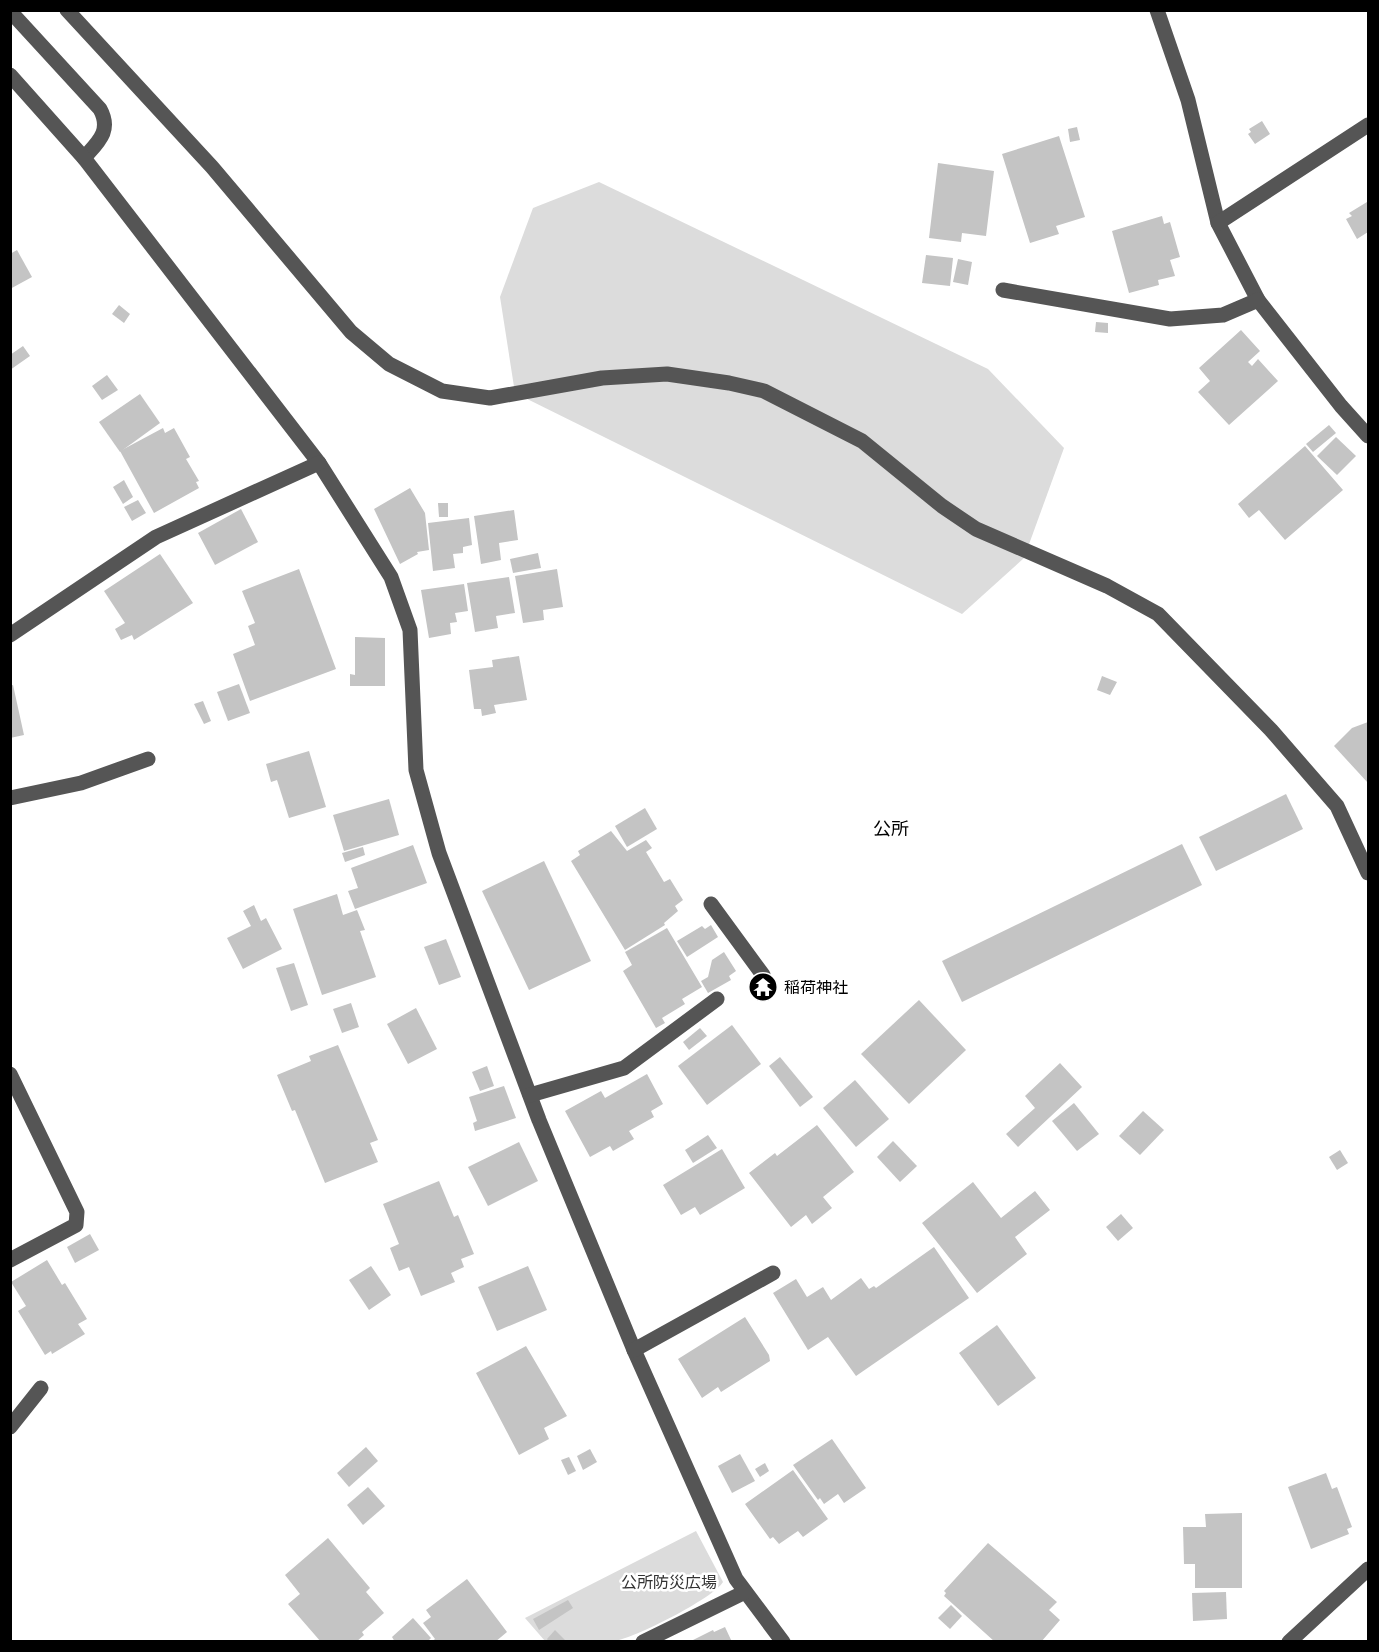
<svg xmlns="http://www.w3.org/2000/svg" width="1379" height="1652" viewBox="0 0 1379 1652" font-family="'Exo 2','Noto Sans JP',sans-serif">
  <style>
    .green { fill: #dcdcdc }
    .building { fill: #c4c4c4 }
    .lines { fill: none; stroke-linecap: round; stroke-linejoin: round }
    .minor { stroke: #555; stroke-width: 15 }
    .labels { text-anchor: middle; stroke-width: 5; stroke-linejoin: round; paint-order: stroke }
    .poi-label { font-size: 16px; fill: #000; stroke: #fff; text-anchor: start }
    .park-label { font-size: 16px; fill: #333; stroke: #fff }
    .neighbourhood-label { font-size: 18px; fill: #000; stroke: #fff }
  </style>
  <rect width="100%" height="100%" fill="#fff"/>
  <g class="green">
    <polygon points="599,182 988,369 1064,448 1024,558 962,614 515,393 500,297 533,208"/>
    <path d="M 696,1531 L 723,1582 C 714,1598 633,1639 614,1641 C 592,1644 567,1641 545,1641 L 525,1618 Z"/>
  </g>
  <g class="building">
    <polygon points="1262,121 1270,134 1255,144 1248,134 1251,132 1249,129"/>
    <polygon points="1077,127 1080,140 1070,142 1068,129"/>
    <polygon points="1059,136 1085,217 1056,226 1059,234 1030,243 1002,154"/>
    <polygon points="938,163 994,171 986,236 962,233 961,242 929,238"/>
    <polygon points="1367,202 1368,232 1357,239 1346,219 1352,216 1349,213"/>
    <polygon points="1162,216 1164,224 1170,222 1180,257 1170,260 1175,276 1158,280 1159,285 1129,293 1112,231"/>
    <polygon points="17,250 32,277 10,289 10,254"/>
    <polygon points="926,255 953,258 950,286 922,283"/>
    <polygon points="958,259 972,262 968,285 953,282"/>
    <polygon points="119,305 130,314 124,323 112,314"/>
    <polygon points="1096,322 1108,323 1108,333 1095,332"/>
    <polygon points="1241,330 1260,351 1248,362 1252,366 1258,359 1278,381 1229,425 1198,392 1210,381 1199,368"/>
    <polygon points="23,346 30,356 10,370 10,355"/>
    <polygon points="107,375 118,390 102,400 92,386"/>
    <polygon points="140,394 160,423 120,452 99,422"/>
    <polygon points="1329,425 1336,433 1313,452 1306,444"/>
    <polygon points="163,428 165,433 174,428 190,457 186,459 199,481 196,482 199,488 154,513 120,451"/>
    <polygon points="1336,437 1356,456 1337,475 1317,456"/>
    <polygon points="1305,446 1343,490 1285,540 1259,510 1249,518 1238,504"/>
    <polygon points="124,480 133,497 123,504 113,487"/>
    <polygon points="410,488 425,513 429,550 417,552 418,554 400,564 374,509"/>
    <polygon points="138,500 146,513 132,521 124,507"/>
    <polygon points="438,503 448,503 448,517 439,517"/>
    <polygon points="241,509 258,542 215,565 198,533"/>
    <polygon points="514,510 518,540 499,543 501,560 481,564 474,516"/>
    <polygon points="469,518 472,545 463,547 463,553 453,554 455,568 433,571 428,523"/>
    <polygon points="538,553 541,568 513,573 510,559"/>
    <polygon points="160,554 193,603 134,640 132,635 121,640 115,629 125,623 104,591"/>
    <polygon points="299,569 336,669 250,701 233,654 255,645 248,626 255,623 242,591"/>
    <polygon points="557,569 563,607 543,610 544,620 523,623 515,576"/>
    <polygon points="509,577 515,613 496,616 498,628 475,632 467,583"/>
    <polygon points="464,584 468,611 455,613 457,622 450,623 451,634 429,638 421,590"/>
    <polygon points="355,637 385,638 385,686 350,686 350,674 355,675"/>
    <polygon points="519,656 527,700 494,705 496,713 482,716 481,709 474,709 469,670 493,667 492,660"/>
    <polygon points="1102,676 1117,682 1110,695 1097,690"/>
    <polygon points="239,684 250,713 228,721 217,692"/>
    <polygon points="13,685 24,735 10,738 10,686"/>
    <polygon points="203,701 211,721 204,724 194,704"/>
    <polygon points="1368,722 1368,783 1334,746 1352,728"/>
    <polygon points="309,751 326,807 289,818 277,780 271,782 266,764"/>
    <polygon points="1286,794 1303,829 1216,871 1199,837"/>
    <polygon points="389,799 399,835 344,851 333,815"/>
    <polygon points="645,808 657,829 627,847 615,826"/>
    <polygon points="611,831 627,851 646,840 652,848 646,852 664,882 670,879 683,900 675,906 678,911 664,923 665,925 625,950 571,861 580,855 578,851"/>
    <polygon points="1182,844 1202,885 962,1002 942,961"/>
    <polygon points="413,845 427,883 355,909 348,891 358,888 351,868"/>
    <polygon points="363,847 365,855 345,862 342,853"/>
    <polygon points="544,861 591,961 529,990 482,891"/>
    <polygon points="337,894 343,915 357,910 365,930 360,931 376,977 322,995 293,909"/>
    <polygon points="254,905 261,921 266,918 282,949 243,969 227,938 251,926 243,911"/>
    <polygon points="711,925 718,937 687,957 677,941 702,926 705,929"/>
    <polygon points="667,928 702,987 682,999 685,1004 662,1018 665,1023 656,1028 623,971 632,965 625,952"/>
    <polygon points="446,939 461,977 439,985 424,947"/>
    <polygon points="724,952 736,971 729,976 731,980 708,993 701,981 708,977 712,960"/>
    <polygon points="294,963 308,1005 291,1011 276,968"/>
    <polygon points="919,1000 966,1050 909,1104 861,1054"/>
    <polygon points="351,1003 359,1027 342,1033 333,1009"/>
    <polygon points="416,1008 437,1049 408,1064 387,1024"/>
    <polygon points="732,1025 761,1064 707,1105 678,1066"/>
    <polygon points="700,1028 707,1036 689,1050 683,1042"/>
    <polygon points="338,1045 378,1140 370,1143 378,1162 325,1183 295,1110 292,1111 277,1075 311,1061 309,1056"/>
    <polygon points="780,1057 813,1097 800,1107 769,1066"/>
    <polygon points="1060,1063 1082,1087 1018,1147 1006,1134 1035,1108 1025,1096"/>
    <polygon points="487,1066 494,1086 480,1091 472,1072"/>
    <polygon points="647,1074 663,1104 651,1111 654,1117 629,1131 634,1139 613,1151 610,1146 590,1157 565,1111 601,1091 605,1098"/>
    <polygon points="855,1080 889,1119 856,1147 823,1108"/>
    <polygon points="504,1086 516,1118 475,1131 473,1123 477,1121 469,1097"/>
    <polygon points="1074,1103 1099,1134 1077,1151 1052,1121"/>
    <polygon points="1143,1111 1164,1130 1140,1155 1119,1136"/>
    <polygon points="817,1125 854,1172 823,1197 832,1208 812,1224 806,1215 791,1227 749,1173 775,1153 777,1156"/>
    <polygon points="708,1135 717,1148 693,1163 685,1150"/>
    <polygon points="893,1141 917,1166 900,1182 877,1157"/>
    <polygon points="519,1142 538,1181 488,1206 468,1167"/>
    <polygon points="722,1149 745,1188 700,1215 695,1207 681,1215 663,1185"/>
    <polygon points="1340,1150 1348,1163 1337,1170 1329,1157"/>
    <polygon points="439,1181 454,1217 458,1215 474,1254 461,1259 464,1267 451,1273 455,1282 421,1296 409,1267 399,1271 390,1248 399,1244 383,1204"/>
    <polygon points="973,1182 1001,1218 1035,1191 1050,1210 1015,1237 1027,1254 977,1293 922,1223"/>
    <polygon points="1121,1214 1133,1228 1118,1241 1106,1227"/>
    <polygon points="90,1234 99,1250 75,1263 67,1247"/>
    <polygon points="934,1247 969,1298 856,1376 828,1337 808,1350 773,1293 796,1279 807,1297 823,1287 831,1300 861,1278 869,1289 874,1286 876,1288"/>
    <polygon points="47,1260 62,1285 65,1283 87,1319 78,1324 85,1334 52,1354 51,1351 45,1355 18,1311 26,1306 11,1282"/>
    <polygon points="371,1266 391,1295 369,1310 349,1280"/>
    <polygon points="528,1266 547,1310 497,1331 478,1287"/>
    <polygon points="745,1317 769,1355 770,1361 721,1392 718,1387 702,1398 678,1359"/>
    <polygon points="997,1325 1036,1378 998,1406 959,1353"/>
    <polygon points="526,1346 567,1416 544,1428 549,1439 519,1455 476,1373"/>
    <polygon points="832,1439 866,1488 844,1503 838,1494 824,1504 820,1498 818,1500 793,1465"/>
    <polygon points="366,1447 378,1461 349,1487 337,1473"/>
    <polygon points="590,1449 597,1462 583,1470 577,1456"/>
    <polygon points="740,1454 755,1481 732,1493 718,1466"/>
    <polygon points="569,1457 576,1471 568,1475 561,1460"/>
    <polygon points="765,1463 769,1471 760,1477 755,1469"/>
    <polygon points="793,1470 828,1519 803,1537 798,1531 779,1544 773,1537 770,1539 745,1504"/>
    <polygon points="1326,1473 1332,1489 1337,1487 1352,1527 1347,1529 1349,1534 1311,1549 1288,1487"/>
    <polygon points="368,1487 385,1506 363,1525 347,1505"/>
    <polygon points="1242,1513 1242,1588 1195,1588 1195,1564 1184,1564 1183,1527 1206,1527 1205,1514"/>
    <polygon points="328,1538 370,1588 366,1592 384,1613 362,1632 364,1635 356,1642 321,1642 288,1604 300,1594 285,1575"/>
    <polygon points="988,1543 1057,1602 1049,1610 1060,1620 1041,1642 995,1642 944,1596 946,1593 944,1591"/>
    <polygon points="467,1579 507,1632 495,1642 431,1642 435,1639 423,1623 431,1617 426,1610"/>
    <polygon points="1226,1592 1227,1619 1193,1621 1192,1593"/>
    <polygon points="568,1600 573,1608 539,1630 533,1619"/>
    <polygon points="951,1605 962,1616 950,1629 938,1618"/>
    <polygon points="413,1618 431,1638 427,1642 395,1642 392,1637"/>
    <polygon points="725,1627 732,1642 689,1642 713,1630 714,1632"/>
    <polygon points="555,1630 567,1642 549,1642 547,1639"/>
  </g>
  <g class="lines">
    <g class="minor">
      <polyline points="67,10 212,167 351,332 389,364 442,391 490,398 602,378 667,374 729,383 764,391 862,441 942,506 976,529 1107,586 1158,614 1271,730 1337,806 1368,873"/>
      <polyline points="1157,10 1188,100 1218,223 1258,300 1341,406 1368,436"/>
      <path d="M 10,11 L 100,109 C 112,131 98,142 84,158"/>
      <polyline points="10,75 84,158 319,463 391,577 410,630 416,770 439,853 539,1120 634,1350 736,1579 783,1642"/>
      <polyline points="1218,223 1368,125"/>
      <polyline points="1003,290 1170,319 1223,315 1258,300"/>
      <polyline points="10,635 156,537 319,463"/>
      <polyline points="10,798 81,783 148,759"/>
      <polyline points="711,904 763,975"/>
      <polyline points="10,1074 77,1212 76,1225 10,1260"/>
      <polyline points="530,1095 624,1068 717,999"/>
      <polyline points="634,1350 773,1273"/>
      <polyline points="10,1427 41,1388"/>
      <polyline points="643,1642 745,1592"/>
      <polyline points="1289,1642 1368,1569"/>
    </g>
  </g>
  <defs>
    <g id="temple-disc" transform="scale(1.5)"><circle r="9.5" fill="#000" stroke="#fff"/><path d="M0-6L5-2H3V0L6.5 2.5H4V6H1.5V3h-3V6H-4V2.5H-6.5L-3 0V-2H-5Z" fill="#fff"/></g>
  </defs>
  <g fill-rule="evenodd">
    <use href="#temple-disc" x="763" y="987"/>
  </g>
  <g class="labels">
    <g class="poi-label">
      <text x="784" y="993">稲荷神社</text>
    </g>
    <g class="park-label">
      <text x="669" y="1588">公所防災広場</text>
    </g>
    <g class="neighbourhood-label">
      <text x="891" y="835">公所</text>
    </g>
  </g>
  <rect width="1379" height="1652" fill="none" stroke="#000000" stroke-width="24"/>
</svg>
